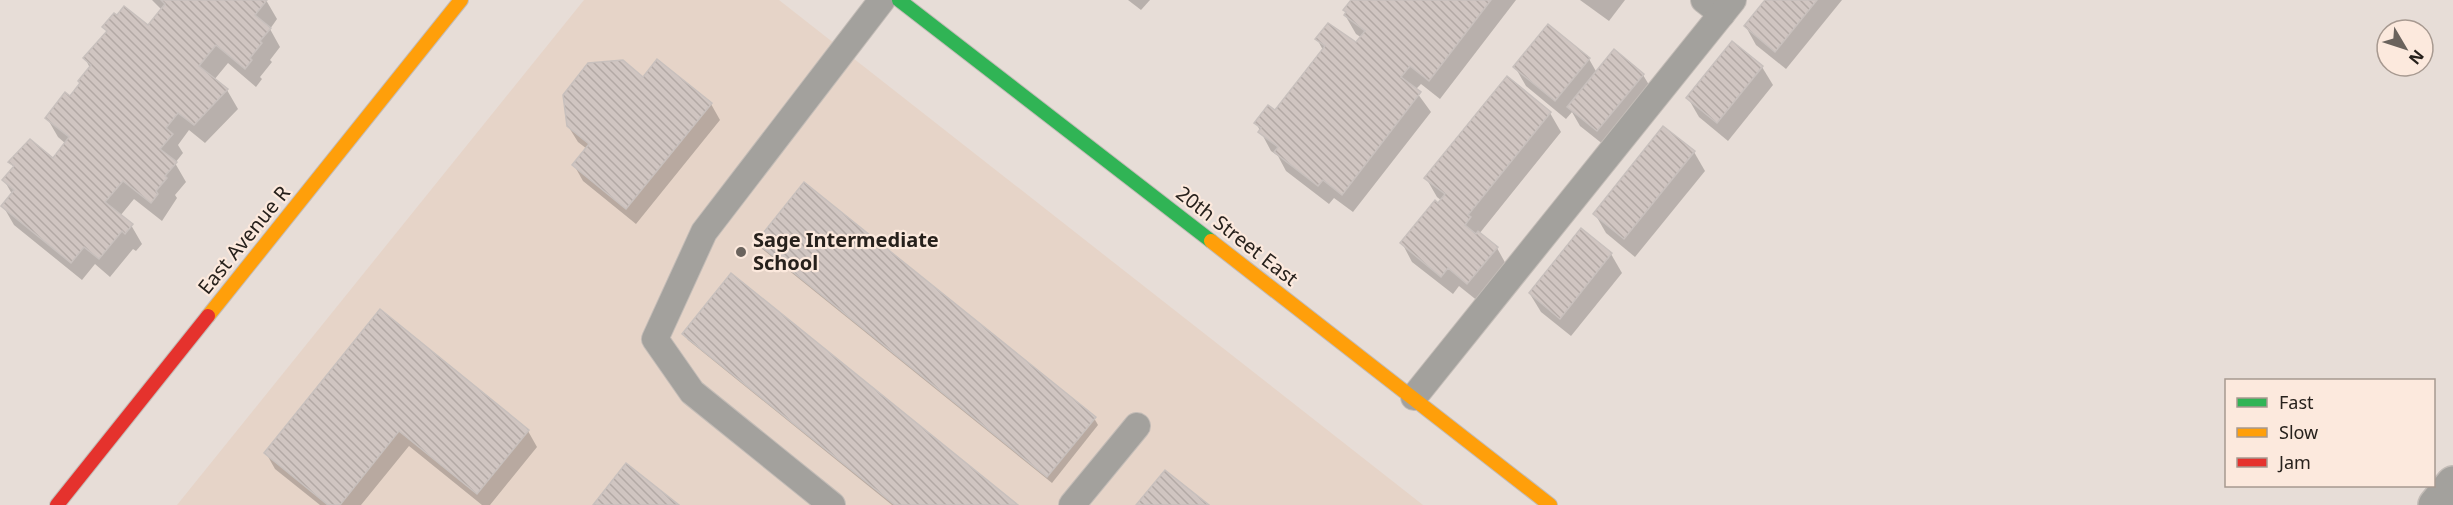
<svg xmlns="http://www.w3.org/2000/svg" width="2453" height="505" viewBox="0 0 2453 505" font-family="'Noto Sans',sans-serif">
  <style>
    .built { fill: #e6d4c8 }
    .shadow { fill: #0003 }
    .building { fill: url(#building-back-hatch); stroke: #c8c0bd; stroke-width: 1.5 }
    .lines { fill: none; stroke-linecap: round; stroke-linejoin: round }
    .lane-casing { stroke: #c3bcb7; stroke-width: 28 }
    .street-casing { stroke: #c3bcb7; stroke-width: 36 }
    .fast-casing { stroke: #c3bcb7; stroke-width: 16 }
    .slow-casing { stroke: #c3bcb7; stroke-width: 16 }
    .jam-casing { stroke: #c3bcb7; stroke-width: 16 }
    .lane { stroke: #a3a19d; stroke-width: 26 }
    .street { stroke: #a3a19d; stroke-width: 33 }
    .fast { stroke: #30b455; stroke-width: 14 }
    .slow { stroke: #ff9f0a; stroke-width: 14 }
    .jam { stroke: #e5322d; stroke-width: 14 }
    .poi-dot { fill: #6a635d; stroke: #fce9dd; stroke-width: 2 }
    .labels { text-anchor: middle; stroke-width: 4.5; stroke-linejoin: round; paint-order: stroke }
    .street-label { font-size: 20px; fill: #27211c; stroke: #fce9dd }
    .poi-label { font-size: 20px; font-weight: bold; fill: #27211c; stroke: #fce9dd; text-anchor: start }
  </style>
  <defs>
    <pattern id="building-back-hatch" width="6" height="6" patternUnits="userSpaceOnUse" patternTransform="scale(1.5)"><rect width="6" height="6" fill="#d0c5c1"/><path d="M-1 5l2 2M0 0l6 6M5-1l2 2" fill="none" stroke="#b3a9a5"/></pattern>
  </defs>
  <rect width="100%" height="100%" fill="#e7ddd7"/>
  <polygon class="built" points="584,0 779,0 1423,505 177,505"/>
  <g class="shadow">
    <polygon points="152,0 266,0 277,19 270,29 280,47 270,60 272,62 260,77 262,79 256,87 228,63 214,80 227,90 238,109 205,143 189,130 178,145 183,153 175,163 186,182 175,195 177,198 162,221 134,199 120,216 131,225 142,244 136,251 133,249 110,277 95,264 82,280 14,225 3,206 12,194 4,180 14,168 10,162 53,160 66,144 58,137 47,118 70,98 81,84 90,68 85,58 108,33 104,27 148,27 162,10"/>
    <polygon points="1128,0 1150,0 1141,10"/>
    <polygon points="1353,0 1516,0 1440,99 1421,84 1415,90 1431,112 1353,212 1334,198 1329,204 1286,171 1278,156 1271,151 1256,123 1276,112 1323,50 1317,39 1356,44 1362,38 1356,34 1345,15"/>
    <polygon points="1580,0 1625,0 1609,21"/>
    <polygon points="1767,0 1842,0 1786,69 1756,45 1746,27"/>
    <polygon points="1589,59 1597,73 1643,75 1654,93 1609,149 1580,126 1572,112 1566,119 1526,86 1515,67"/>
    <polygon points="1762,67 1773,85 1728,141 1699,117 1688,98"/>
    <polygon points="1507,78 1550,113 1561,132 1479,234 1497,248 1507,266 1479,302 1459,286 1453,294 1412,262 1402,243 1442,201 1437,197 1426,178"/>
    <polygon points="711,104 720,120 636,224 583,181 574,165 587,149 578,142 568,126"/>
    <polygon points="1694,152 1705,171 1635,257 1606,233 1595,214"/>
    <polygon points="1581,230 1611,254 1622,273 1571,336 1541,312 1530,294"/>
    <polygon points="758,242 1094,418 1098,425 1052,483 761,248"/>
    <polygon points="380,312 528,431 537,447 490,505 482,505 409,446 361,505 320,505 275,469 266,453"/>
    <polygon points="684,334 1016,505 892,505 688,340"/>
  </g>
  <g class="building">
    <polygon points="161,0 267,0 255,15 271,28 260,41 262,43 250,58 252,60 245,69 216,45 199,66 228,89 194,125 178,113 166,128 173,134 160,149 177,162 165,176 167,178 156,191 158,194 151,203 123,181 105,202 133,224 125,234 122,231 99,259 84,247 71,263 1,206 14,190 2,180 14,166 8,162 30,139 53,158 69,137 45,118 65,92 70,96 80,83 78,81 91,65 83,58 107,31 102,27 114,13 117,15 124,6 148,25 165,4"/>
    <polygon points="1351,0 1491,0 1429,81 1410,66 1401,77 1421,92 1342,195 1323,180 1318,186 1274,152 1278,147 1258,132 1261,128 1254,123 1268,105 1275,110 1325,46 1315,39 1328,23 1356,42 1365,31 1344,15 1346,12 1343,10"/>
    <polygon points="1765,0 1817,0 1775,52 1744,26"/>
    <polygon points="1548,24 1590,58 1555,101 1513,67"/>
    <polygon points="1732,41 1763,66 1717,123 1686,98"/>
    <polygon points="1614,49 1644,74 1597,131 1567,107"/>
    <polygon points="657,59 712,103 626,209 572,165 589,144 567,126 563,95 588,63 623,60 643,77"/>
    <polygon points="1507,76 1551,112 1468,215 1471,217 1465,225 1476,234 1478,231 1498,247 1467,284 1448,268 1441,277 1400,243 1435,200 1438,203 1445,194 1424,178"/>
    <polygon points="1663,126 1695,151 1624,239 1593,214"/>
    <polygon points="804,182 1096,417 1047,477 756,242"/>
    <polygon points="1581,228 1612,253 1560,319 1529,293"/>
    <polygon points="731,273 1018,505 895,505 682,334"/>
    <polygon points="380,309 529,430 477,494 399,431 340,505 328,505 264,453"/>
    <polygon points="626,463 679,505 593,505"/>
    <polygon points="1165,470 1209,505 1136,505"/>
  </g>
  <g class="lines">
    <g class="lane-casing">
      <g id="lane">
        <polyline points="1704,0 1722,14"/>
        <polyline points="1414,397 1733,0"/>
        <polyline points="832,505 692,392 655,339 704,232 882,0"/>
        <polyline points="1072,505 1137,426"/>
      </g>
    </g>
    <g class="street-casing">
      <polyline id="street" points="2435,505 2453,483"/>
    </g>
    <g class="fast-casing">
      <polyline id="fast" points="899,0 1211,241"/>
    </g>
    <g class="slow-casing">
      <g id="slow">
        <polyline points="1211,241 1550,505"/>
        <polyline points="208,316 461,0"/>
      </g>
    </g>
    <g class="jam-casing">
      <polyline id="jam" points="57,505 208,316"/>
    </g>
    <use href="#lane" class="lane"/>
    <use href="#street" class="street"/>
    <use href="#fast" class="fast"/>
    <use href="#slow" class="slow"/>
    <use href="#jam" class="jam"/>
  </g>
  <circle class="poi-dot" cx="741" cy="252" r="6"/>
  <g class="labels">
    <g class="street-label">
      <text transform="translate(1237 236) rotate(38)" y="7">20th Street East</text>
      <text transform="translate(244 240) rotate(-51)" y="7">East Avenue R</text>
    </g>
    <g class="poi-label">
      <text x="753" y="247">Sage Intermediate<tspan x="753" dy="23">School</tspan></text>
    </g>
  </g>
  <rect x="2225" y="379" width="210" height="108" fill="#fce9dd" stroke="#a79990" stroke-width="1.5"/>
  <rect x="2237" y="398" width="30" height="9" fill="#30b455" stroke="#a79990" stroke-width="1.5"/>
  <text x="2279" y="409" font-size="18" fill="#27211c">Fast</text>
  <rect x="2237" y="428" width="30" height="9" fill="#ff9f0a" stroke="#a79990" stroke-width="1.5"/>
  <text x="2279" y="439" font-size="18" fill="#27211c">Slow</text>
  <rect x="2237" y="458" width="30" height="9" fill="#e5322d" stroke="#a79990" stroke-width="1.5"/>
  <text x="2279" y="469" font-size="18" fill="#27211c">Jam</text>
  <g transform="translate(2405 48) rotate(129)"><circle r="28" fill="#fce9dd" stroke="#a79990" stroke-width="1.5"/>
  <path d="M0-4.5L10 22L0 15L-10 22Z" fill="#6a635d"/>
  <text y="-9" font-size="16" font-weight="bold" text-anchor="middle" fill="#27211c">N</text>
  </g>
</svg>
